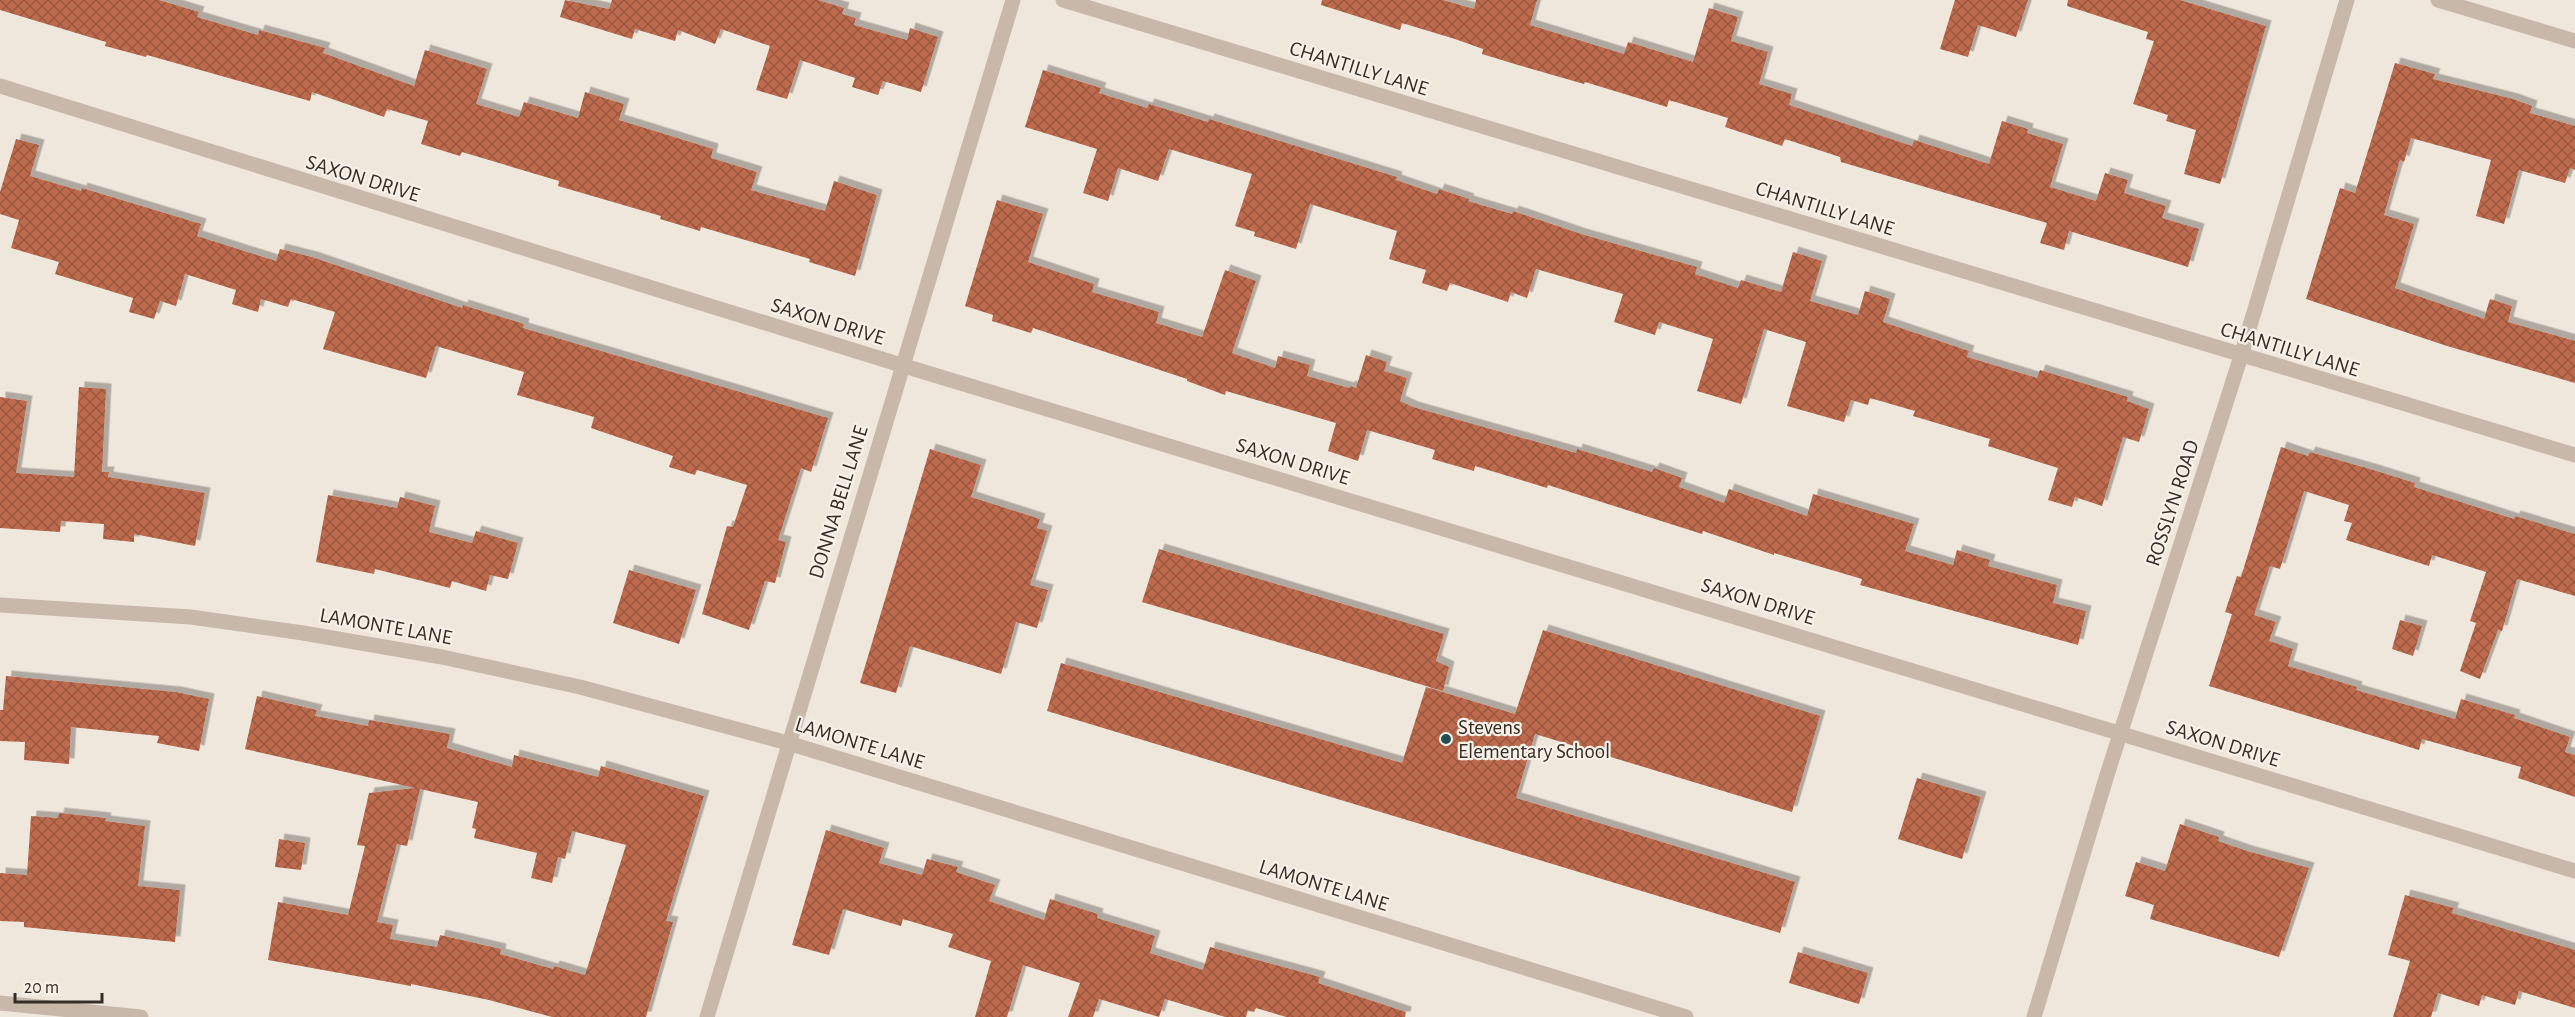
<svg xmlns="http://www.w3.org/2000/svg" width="2575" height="1017" viewBox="0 0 2575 1017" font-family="'Alegreya Sans',sans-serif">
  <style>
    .building { fill: url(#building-cross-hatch); fill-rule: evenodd; filter: url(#shadow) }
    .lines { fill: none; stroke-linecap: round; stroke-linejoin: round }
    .minor { stroke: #c7b8a9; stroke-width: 15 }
    .tertiary { stroke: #c7b8a9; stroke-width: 15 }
    .poi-dot { fill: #214f53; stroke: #f8f1e8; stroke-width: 2 }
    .labels { text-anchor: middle; stroke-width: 4.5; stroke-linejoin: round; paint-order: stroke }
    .street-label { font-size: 21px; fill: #352d28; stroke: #f8f1e8 }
    .poi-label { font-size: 21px; fill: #352d28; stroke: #f8f1e8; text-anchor: start }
  </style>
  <defs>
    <pattern id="building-cross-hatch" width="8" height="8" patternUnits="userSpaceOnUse" patternTransform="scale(1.5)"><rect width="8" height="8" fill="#bd6b4e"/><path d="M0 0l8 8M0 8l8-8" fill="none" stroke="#9a5841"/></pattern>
    <filter id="shadow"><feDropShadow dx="5.5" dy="-5.5" stdDeviation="0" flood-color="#0004"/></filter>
  </defs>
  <rect width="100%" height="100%" fill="#f0e7dc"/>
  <g class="building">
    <polygon points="0,0 159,0 199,12 197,17 258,35 259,30 325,48 323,53 414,86 425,50 487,69 476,104 519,117 524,102 578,118 585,92 624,104 619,120 713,149 711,158 757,172 751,190 825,211 834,181 877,195 855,276 809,262 810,259 701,227 700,231 660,219 661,216 558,186 559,181 462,152 460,156 421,144 428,121 387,109 384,117 312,92 310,101 147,55 146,57 105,46 106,42 0,10"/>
    <polygon points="565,0 609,9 612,0 818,0 844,8 842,14 856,18 854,25 907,40 910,28 938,37 921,92 883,81 878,95 852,87 855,78 800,60 787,99 756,90 770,46 721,29 715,44 678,30 675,41 635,29 632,39 560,17"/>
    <polygon points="1322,0 1443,0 1474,9 1476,0 1537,0 1530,25 1624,54 1628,42 1693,62 1709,8 1738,17 1731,41 1768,52 1759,84 1792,94 1789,105 1912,146 1914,140 1989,164 2002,121 2028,129 2027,133 2063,144 2050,187 2096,201 2105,173 2128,180 2124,193 2166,206 2162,218 2199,229 2188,267 2069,231 2064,250 2040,243 2047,223 1841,162 1840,157 1785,139 1782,146 1725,127 1728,118 1669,100 1667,107 1585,82 1584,84 1518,65 1482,54 1483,49 1455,39 1402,23 1400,30 1321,5"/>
    <polygon points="1955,0 2028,0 2016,37 1978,25 1968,57 1940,49"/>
    <polygon points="2068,0 2180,0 2266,26 2220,184 2184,174 2196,130 2166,121 2168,115 2133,104 2154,41 2146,39 2148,32 2067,6"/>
    <polygon points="2395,63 2435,74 2433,79 2513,99 2532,106 2530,113 2575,126 2575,170 2570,168 2565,183 2519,170 2504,224 2476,216 2491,160 2411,138 2404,162 2400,160 2384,215 2414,224 2395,288 2484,319 2490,299 2512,306 2508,322 2575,341 2575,383 2447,346 2306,299 2340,188 2355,193"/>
    <polygon points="1043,70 1101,88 1099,93 1147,108 1149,104 1208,122 1209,119 1397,177 1396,180 1437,194 1439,189 1469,199 1468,201 1512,214 1513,211 1581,234 1697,267 1695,274 1738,288 1741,280 1781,292 1793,252 1822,261 1810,301 1858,315 1865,291 1890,299 1883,322 1969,351 1967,357 2037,378 2040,370 2128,397 2127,401 2149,409 2139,442 2123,437 2102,506 2075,497 2072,507 2048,500 2058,468 1988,446 1990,439 1913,416 1915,411 1870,398 1868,405 1851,400 1844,422 1787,406 1806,342 1764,329 1741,404 1697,391 1713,339 1659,322 1655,335 1614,322 1623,294 1536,269 1527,298 1511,292 1508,302 1450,283 1447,291 1422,283 1426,270 1389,259 1397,231 1310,204 1296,249 1254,236 1255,232 1235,226 1252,174 1169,149 1158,181 1118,168 1108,201 1083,193 1097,149 1025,127"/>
    <polygon points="16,139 39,145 30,176 81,191 82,188 201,224 197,236 276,261 280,249 312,257 462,308 463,305 524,324 523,328 828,418 811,472 801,468 778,540 786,542 775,583 765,581 749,630 702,614 727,526 733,527 747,485 697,470 695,475 669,467 673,456 591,428 594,417 517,395 524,372 436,346 426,378 323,349 335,312 291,299 288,307 261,299 258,312 232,304 236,290 185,274 176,306 160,301 154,319 129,312 133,298 55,274 59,262 11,248 19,220 0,214 0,192"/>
    <polygon points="997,200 1043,214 1028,262 1094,284 1092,292 1159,312 1156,323 1202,337 1225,270 1256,281 1232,353 1275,368 1278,356 1310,365 1307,376 1349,388 1350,386 1356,388 1366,355 1387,362 1384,371 1407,378 1400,401 1413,407 1576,453 1577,449 1652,472 1654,468 1682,478 1679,487 1724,503 1729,489 1807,516 1813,494 1914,524 1905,551 1953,565 1957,550 1990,560 1988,566 2057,585 2053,603 2086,611 2078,645 1860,585 1862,579 1774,553 1774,555 1703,531 1702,534 1548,485 1547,488 1475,466 1474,471 1432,459 1435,450 1367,430 1358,461 1328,451 1336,423 1226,391 1225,395 1187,381 1187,379 1033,328 1031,333 992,321 993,315 965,306"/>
    <polygon points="79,387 106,389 102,472 109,472 108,477 205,493 195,546 134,534 134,542 103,539 104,524 61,521 60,532 0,528 0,397 27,401 16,473 74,477"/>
    <polygon points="2281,447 2308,456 2310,452 2370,469 2415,483 2414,487 2514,519 2515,516 2575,534 2575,596 2517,579 2502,631 2498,630 2480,679 2460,671 2476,623 2470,621 2486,572 2432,555 2429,566 2346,540 2352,523 2344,521 2349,505 2304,491 2280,569 2270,566 2254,615 2276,622 2269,641 2293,649 2288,666 2357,687 2356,690 2455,719 2461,699 2515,715 2514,718 2570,737 2565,752 2575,755 2575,797 2518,778 2521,767 2422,739 2419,750 2209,686 2232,614 2225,612 2237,576 2241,577"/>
    <polygon points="930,449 981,465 971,497 1040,519 1037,528 1047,531 1030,585 1048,590 1037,628 1016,622 1001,674 910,646 896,693 860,683"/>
    <polygon points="328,495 397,508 400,497 435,506 429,532 472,543 476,531 518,543 508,579 490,575 486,591 452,581 450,588 375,569 374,574 316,562"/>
    <polygon points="1159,549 1444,634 1436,661 1449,667 1443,691 1142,602"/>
    <polygon points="629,570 696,590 679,644 613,623"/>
    <polygon points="2400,620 2422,626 2413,656 2392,649"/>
    <polygon points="1543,630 1820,716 1792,812 1535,734 1516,798 1795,882 1780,933 1047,711 1061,663 1402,763 1426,687 1515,714"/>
    <polygon points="6,676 176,692 209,699 199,751 157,743 159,736 71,727 69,764 24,760 25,742 0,741 0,710 3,710"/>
    <path d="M 257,696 L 317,710 L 315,716 L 368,726 L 369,720 L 450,734 L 447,748 L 512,767 L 514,755 L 598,777 L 601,766 L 704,796 L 666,921 L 673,922 L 646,1017 L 552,1017 L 489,1000 L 411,984 L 411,986 L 268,960 L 278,902 L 348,915 L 365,846 L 357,845 L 369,793 L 415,788 L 245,749 ZM 420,789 L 478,802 L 472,828 L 476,829 L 474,838 L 537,853 L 531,878 L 552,883 L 558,857 L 565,859 L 572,831 L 626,845 L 585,975 L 554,966 L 553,969 L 500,954 L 501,949 L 440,935 L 437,947 L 390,939 L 393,925 L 377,922 L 397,844 L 407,846 Z"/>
    <polygon points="1917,778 1981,797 1962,859 1898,839"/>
    <polygon points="59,813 106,818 105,821 145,826 138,886 180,890 175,942 24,927 24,922 0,921 0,873 27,875 31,816 58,818"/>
    <polygon points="2180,824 2219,837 2218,841 2247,851 2309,868 2279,957 2150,919 2154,905 2125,896 2136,862 2165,871"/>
    <polygon points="826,830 884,848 879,863 922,875 927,859 958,867 956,872 995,885 989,901 1044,920 1050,899 1098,914 1097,918 1155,936 1150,953 1203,970 1210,947 1320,977 1318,983 1406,1012 1405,1017 1286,1017 1256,1008 1254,1012 1248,1010 1246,1017 1225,1017 1165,999 1159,1017 1099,999 1093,1017 1068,1017 1080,983 1023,965 1007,1017 975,1017 991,961 948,947 953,934 903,919 901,926 843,909 829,955 792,945"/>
    <polygon points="279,839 305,843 301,870 275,867"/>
    <polygon points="2405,895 2454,908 2452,913 2575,950 2575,1008 2519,991 2515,1005 2482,995 2479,1006 2438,993 2431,1017 2393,1017 2410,961 2388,955"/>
    <polygon points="1798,952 1868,973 1859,1004 1789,983"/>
  </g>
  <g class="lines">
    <g class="minor">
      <polyline points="1063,0 2575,455"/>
      <polyline points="2438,0 2575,41"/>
      <polyline points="0,86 901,365 2575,871"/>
      <polyline points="0,605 191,617 303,633 442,657 580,687 788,743 1686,1017"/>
      <polyline points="0,1003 141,1017"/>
      <polyline points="707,1017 1013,0"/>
    </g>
    <polyline class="tertiary" points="2034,1017 2107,775 2241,356 2347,0"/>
  </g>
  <circle class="poi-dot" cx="1446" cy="739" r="6"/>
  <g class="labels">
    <g class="street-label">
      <text transform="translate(1359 68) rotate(17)" y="7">CHANTILLY LANE</text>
      <text transform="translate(363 178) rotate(17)" y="7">SAXON DRIVE</text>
      <text transform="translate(1825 208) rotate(17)" y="7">CHANTILLY LANE</text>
      <text transform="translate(828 321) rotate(17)" y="7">SAXON DRIVE</text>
      <text transform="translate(2290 349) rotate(17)" y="7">CHANTILLY LANE</text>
      <text transform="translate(1293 461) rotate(17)" y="7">SAXON DRIVE</text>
      <text transform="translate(838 502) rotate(-73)" y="7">DONNA BELL LANE</text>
      <text transform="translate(2172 503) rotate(-72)" y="7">ROSSLYN ROAD</text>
      <text transform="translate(1758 601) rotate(17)" y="7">SAXON DRIVE</text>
      <text transform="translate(386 626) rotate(10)" y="7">LAMONTE LANE</text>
      <text transform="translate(860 743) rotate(17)" y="7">LAMONTE LANE</text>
      <text transform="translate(2223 743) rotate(17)" y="7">SAXON DRIVE</text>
      <text transform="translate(1324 885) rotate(17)" y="7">LAMONTE LANE</text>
    </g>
    <g class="poi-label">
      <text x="1458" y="734">Stevens<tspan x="1458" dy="24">Elementary School</tspan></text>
    </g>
  </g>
  <path d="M15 993v9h87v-9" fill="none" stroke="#352d28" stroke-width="3"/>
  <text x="24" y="993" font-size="18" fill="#352d28" stroke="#f8f1e8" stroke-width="4.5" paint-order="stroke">20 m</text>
</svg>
